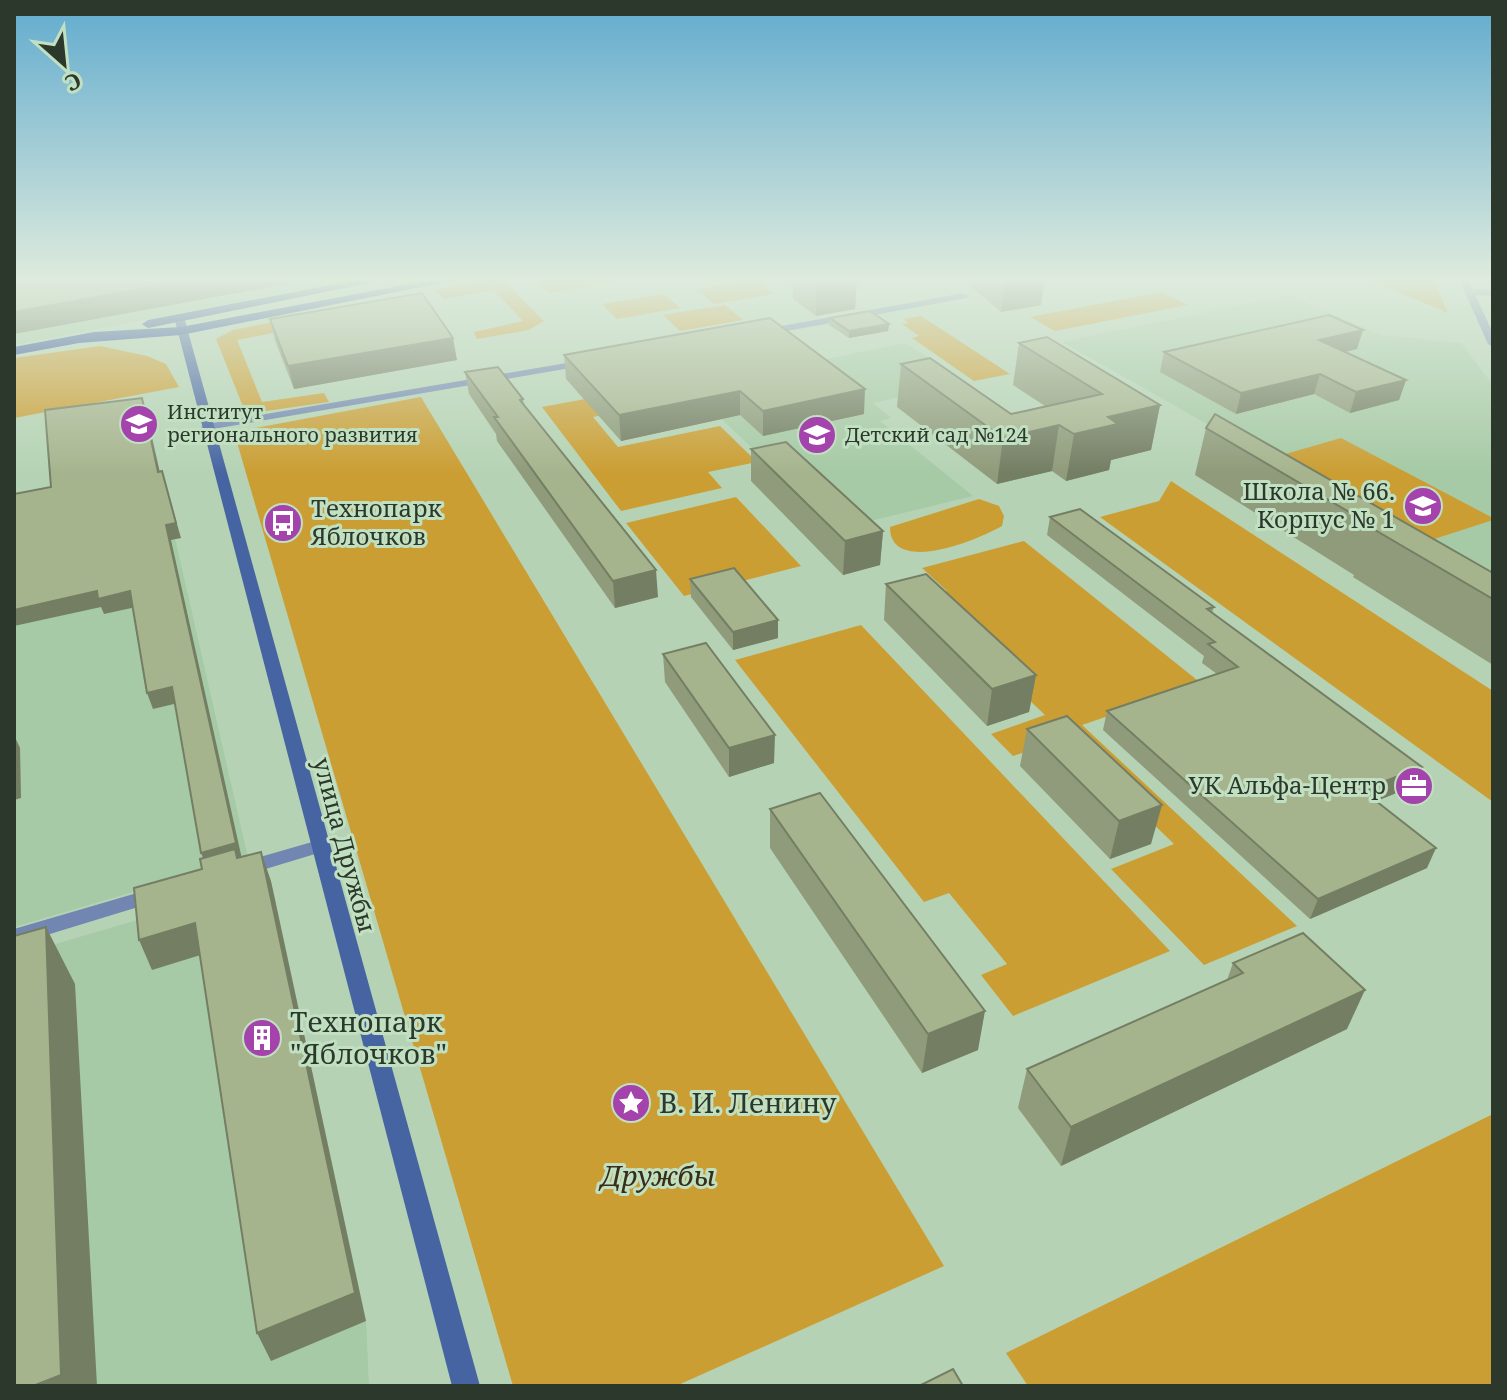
<svg xmlns="http://www.w3.org/2000/svg" width="1507" height="1400" viewBox="0 0 1507 1400" font-family="'Noto Serif',serif">
  <style>
    .built { fill: #a6caa5 }
    .green { fill: #cb9e33 }
    .lines { fill: none; stroke-linecap: round; stroke-linejoin: round }
    .minor { fill: #7186b1; fill-rule: evenodd }
    .secondary { fill: #4764a2; fill-rule: evenodd }
    .primary { fill: #2a4a96; fill-rule: evenodd }
    .wall { fill: #8f9b7a }
    .shaded-wall { fill: #747e63 }
    .building { fill: #a6b48e; stroke: #747e63; stroke-width: 2 }
    .labels { text-anchor: middle; stroke-width: 6; stroke-linejoin: round; paint-order: stroke }
    .far-poi-label { font-size: 20px; fill: #2c382b; stroke: #c1e0c1; text-anchor: start }
    .poi-label { font-size: 24px; fill: #2c382b; stroke: #c1e0c1; text-anchor: end }
    .street-label { font-size: 24px; fill: #2c382b; stroke: #c1e0c1 }
    .near-poi-label { font-size: 28px; fill: #2c382b; stroke: #c1e0c1; text-anchor: start }
    .near-park-label { font-size: 28px; font-style: italic; fill: #372d18; stroke: #c1e0c1 }
  </style>
  <rect width="100%" height="100%" fill="#b5d3b4"/>
  <g class="built">
    <polygon points="14,277 369,277 14,345"/>
    <polygon points="1289,295 1381,335 1461,343 1493,385 1493,585 1062,342"/>
    <polygon points="906,343 966,382 873,403 891,418 880,421 973,496 866,522 780,443 752,448 688,387"/>
    <polygon points="161,477 248,858 14,927 14,505"/>
    <polygon points="271,881 366,1321 369,1386 14,1386 14,956"/>
  </g>
  <g class="green">
    <polygon points="500,277 544,321 529,330 477,339 474,332 523,321 493,290 444,299 435,290"/>
    <polygon points="532,277 635,277 636,278 549,293"/>
    <polygon points="1362,277 1432,277 1448,313"/>
    <polygon points="756,280 774,294 714,304 697,289"/>
    <polygon points="1162,292 1188,305 1055,331 1030,317"/>
    <polygon points="418,293 427,303 237,340 262,402 324,393 329,402 246,414 216,339 233,330"/>
    <polygon points="664,294 680,308 617,319 602,304"/>
    <polygon points="725,305 743,320 680,331 663,315"/>
    <polygon points="921,316 1010,374 974,381 912,338 919,336 902,324 908,323 904,319"/>
    <polygon points="100,346 147,356 166,364 179,387 14,418 14,358"/>
    <polygon points="676,382 691,397 593,417 618,447 720,426 757,462 708,472 722,488 621,511 542,407"/>
    <polygon points="421,397 944,1266 676,1386 513,1386 234,432"/>
    <polygon points="1341,438 1493,518 1493,520 1425,542 1275,457"/>
    <polygon points="1171,481 1493,691 1493,802 1100,517 1159,501"/>
    <polygon points="736,497 801,566 684,596 626,523"/>
    <path d="M 979,499 L 999,506 L 1004,516 L 1002,526 C 978,540 890,576 890,527 Z"/>
    <polygon points="1024,541 1202,684 1082,725 1297,926 1204,965 1111,869 1174,844 1065,739 1013,756 991,734 1045,715 922,598 947,591 922,568"/>
    <polygon points="861,625 1170,951 1013,1016 981,975 1007,964 949,893 924,902 735,660"/>
    <polygon points="1493,1114 1493,1386 1028,1386 1006,1353"/>
  </g>
  <g class="lines">
    <g class="minor">
      <polygon points="1458,277 1467,277 1472,289 1493,290 1493,296 1475,295 1493,333 1493,347 1488,344"/>
      <polygon points="964,293 969,296 967,298 765,335 760,332 765,329"/>
      <polygon points="584,360 589,363 588,365 207,430 201,427 207,424"/>
      <polygon points="319,840 325,841 328,846 325,851 246,875 239,873 237,868 239,863"/>
      <polygon points="154,888 161,890 164,895 161,900 14,945 14,929"/>
    </g>
    <polygon class="secondary" points="179,314 184,317 480,1386 452,1386 174,317"/>
    <g class="primary">
      <polygon points="373,277 398,277 148,328 142,324 148,320"/>
      <polygon points="446,277 471,277 181,335 79,343 14,355 14,347 94,332 181,327"/>
    </g>
  </g>
  <g class="wall">
    <polygon points="778,277 857,277 855,309 816,316 793,299 793,288"/>
    <polygon points="960,277 1045,277 1041,305 1001,312"/>
    <polygon points="830,318 889,324 888,331 849,338 829,325"/>
    <polygon points="270,319 457,360 294,389 275,341"/>
    <polygon points="1019,343 1160,405 1151,450 1111,460 1109,470 1066,481 1052,471 997,484 897,407 901,364 1011,414 1045,406 1013,385"/>
    <polygon points="1357,349 1345,352 1406,380 1399,400 1350,413 1314,394 1236,414 1160,372 1164,352"/>
    <polygon points="564,355 864,414 763,436 740,415 621,441 566,379"/>
    <polygon points="465,372 523,399 524,405 658,597 615,608 497,441 496,434 469,394"/>
    <polygon points="1206,428 1493,573 1493,665 1353,577 1354,575 1195,475"/>
    <polygon points="751,449 883,531 880,565 843,575 751,481"/>
    <polygon points="1050,517 1214,607 1212,613 1422,767 1414,786 1376,801 1427,868 1310,919 1103,730 1107,711 1217,674 1202,663 1204,656 1047,535"/>
    <polygon points="690,579 778,620 778,638 733,650 691,597"/>
    <polygon points="886,584 1036,675 1029,712 987,726 884,620"/>
    <polygon points="663,654 774,763 729,777 665,682"/>
    <polygon points="1027,729 1151,844 1110,859 1020,766"/>
    <polygon points="770,809 978,1050 922,1073 770,848"/>
    <polygon points="1233,963 1347,1029 1061,1166 1018,1108 1027,1069 1227,980"/>
  </g>
  <g class="shaded-wall">
    <polygon points="206,277 318,278 14,334 14,312"/>
    <polygon points="817,277 857,277 855,309 816,316"/>
    <polygon points="1006,277 1045,277 1041,305 1001,312"/>
    <polygon points="889,324 888,331 849,338 849,331"/>
    <polygon points="1363,330 1357,349 1313,359 1319,340"/>
    <polygon points="453,338 457,360 294,389 288,366"/>
    <polygon points="1320,374 1314,394 1236,414 1241,393"/>
    <polygon points="1406,380 1399,400 1350,413 1356,392"/>
    <polygon points="865,389 864,414 763,436 763,411"/>
    <polygon points="740,391 740,415 621,441 619,415"/>
    <polygon points="142,398 146,411 163,486 158,472"/>
    <polygon points="1160,405 1151,450 1111,460 1109,470 1066,481 1074,434 1108,417"/>
    <polygon points="1059,425 1052,471 997,484 1003,438"/>
    <polygon points="162,471 181,538 171,540 242,859 208,869 201,853 166,525"/>
    <polygon points="883,531 880,565 843,575 845,541"/>
    <polygon points="656,570 658,597 615,608 613,581"/>
    <polygon points="97,591 130,591 136,607 104,614 101,607 14,626 14,610"/>
    <polygon points="778,620 778,638 733,650 733,632"/>
    <polygon points="1036,675 1029,712 987,726 992,689"/>
    <polygon points="172,687 178,703 153,709 147,693"/>
    <polygon points="14,735 20,748 21,798 14,800"/>
    <polygon points="775,735 774,763 729,777 729,748"/>
    <polygon points="1422,767 1414,786 1354,810 1362,790"/>
    <polygon points="1162,805 1151,844 1110,859 1119,821"/>
    <polygon points="1436,848 1427,868 1310,919 1318,899"/>
    <polygon points="261,852 271,881 366,1321 271,1361 257,1333"/>
    <polygon points="195,923 207,953 152,970 139,940"/>
    <polygon points="46,927 75,984 97,1386 33,1386"/>
    <polygon points="1365,990 1347,1029 1061,1166 1071,1127"/>
    <polygon points="985,1011 978,1050 922,1073 928,1034"/>
  </g>
  <g class="building">
    <polygon points="14,277 206,277 14,312"/>
    <polygon points="422,293 453,338 288,366 270,319"/>
    <polygon points="870,311 889,324 849,331 830,318"/>
    <polygon points="1329,315 1363,330 1319,340 1406,380 1356,392 1320,374 1241,393 1164,352"/>
    <polygon points="770,318 865,389 763,411 740,391 619,415 564,355"/>
    <polygon points="1047,337 1160,405 1108,417 1118,424 1074,434 1059,425 1003,438 901,364 930,358 1011,414 1102,394 1019,343"/>
    <polygon points="498,367 523,399 520,400 656,570 613,581 494,417 498,417 465,372"/>
    <polygon points="142,398 158,472 162,471 176,523 166,525 236,843 201,853 172,687 147,693 130,591 98,599 97,591 14,610 14,494 51,487 45,410"/>
    <polygon points="1215,414 1493,573 1493,599 1370,527 1373,526 1206,428"/>
    <polygon points="786,442 883,531 845,541 751,449"/>
    <polygon points="1080,509 1214,607 1207,609 1422,767 1362,790 1436,848 1318,899 1107,711 1238,667 1208,644 1215,642 1050,517"/>
    <polygon points="734,568 778,620 733,632 690,579"/>
    <polygon points="926,574 1036,675 992,689 886,584"/>
    <polygon points="706,643 775,735 729,748 663,654"/>
    <polygon points="1067,716 1162,805 1119,821 1027,729"/>
    <polygon points="820,793 985,1011 928,1034 770,809"/>
    <polygon points="235,849 237,858 261,852 355,1293 257,1333 195,923 139,940 134,888 202,869 200,859"/>
    <polygon points="46,927 61,1375 33,1386 14,1386 14,936"/>
    <polygon points="1303,933 1365,990 1071,1127 1027,1069 1243,973 1233,963"/>
    <polygon points="953,1369 963,1386 919,1386"/>
  </g>
  <linearGradient id="sky" x2="0" y2="1"><stop stop-color="#61abce"/><stop offset="0.59" stop-color="#deebdd"/><stop offset="1" stop-color="#deebdd" stop-opacity="0"/></linearGradient>
  <rect width="1507" height="473" fill="url(#sky)"/>
  <defs>
    <g id="university-disc" transform="scale(2)"><circle r="9.5" fill="#a343ab" stroke="#c1e0c1"/><path d="M0-5L7-2L0 1L-7-2ZM-4 1L0 2.5L4 1V4Q0 6-4 4Z" fill="#fff"/></g>
    <g id="school-disc" transform="scale(2)"><circle r="9.5" fill="#a343ab" stroke="#c1e0c1"/><path d="M0-5L7-2L0 1L-7-2ZM-4 1L0 2.5L4 1V4Q0 6-4 4Z" fill="#fff"/></g>
    <g id="bus-disc" transform="scale(2)"><circle r="9.5" fill="#a343ab" stroke="#c1e0c1"/><path d="M-5-6H5V4H4V6H2V4H-2V6H-4V4H-5ZM-3.5-4V0h7V-4ZM-3.5 1.2v1.5H-2V1.2ZM2 1.2v1.5H3.5V1.2Z" fill="#fff"/></g>
    <g id="office-disc" transform="scale(2)"><circle r="9.5" fill="#a343ab" stroke="#c1e0c1"/><path d="M-6-3h4V-5.5h4V-3h4V5H-6ZM-1-4.5V-3h2v-1.5ZM-6 0V1H6V0Z" fill="#fff"/></g>
    <g id="building-disc" transform="scale(2)"><circle r="9.5" fill="#a343ab" stroke="#c1e0c1"/><path d="M-4-6H4V6H1V3H-1V6H-4ZM-2.5-4.3h1.7v1.8h-1.7ZM.8-4.3h1.7v1.8H.8ZM-2.5-1h1.7V.8h-1.7ZM.8-1h1.7V.8H.8Z" fill="#fff"/></g>
    <g id="sight-disc" transform="scale(2)"><circle r="9.5" fill="#a343ab" stroke="#c1e0c1"/><path d="M0-6L1.8-2.2L6-1.7L2.9 1.2L3.7 5.4L0 3.3L-3.7 5.4L-2.9 1.2L-6-1.7L-1.8-2.2Z" fill="#fff"/></g>
  </defs>
  <g fill-rule="evenodd">
    <use href="#university-disc" x="139" y="424"/>
    <use href="#school-disc" x="817" y="435"/>
    <use href="#school-disc" x="1423" y="506"/>
    <use href="#bus-disc" x="283" y="523"/>
    <use href="#office-disc" x="1414" y="786"/>
    <use href="#building-disc" x="262" y="1038"/>
    <use href="#sight-disc" x="631" y="1103"/>
  </g>
  <g class="labels">
    <g class="far-poi-label">
      <text x="167" y="419">Институт<tspan x="167" dy="23">регионального развития</tspan></text>
      <text x="845" y="442">Детский сад №124</text>
    </g>
    <g class="poi-label">
      <text x="1395" y="500">Школа № 66.<tspan x="1395" dy="28">Корпус № 1</tspan></text>
      <text x="311" y="517" text-anchor="start">Технопарк<tspan x="311" dy="28">Яблочков</tspan></text>
      <text x="1386" y="794">УК Альфа-Центр</text>
    </g>
    <g class="street-label">
      <text transform="translate(344 845) rotate(75)" y="8">улица Дружбы</text>
    </g>
    <g class="near-poi-label">
      <text x="290" y="1032">Технопарк<tspan x="290" dy="32">"Яблочков"</tspan></text>
      <text x="659" y="1113">В. И. Ленину</text>
    </g>
    <g class="near-park-label">
      <text x="658" y="1186">Дружбы</text>
    </g>
  </g>
  <rect width="1507" height="1400" fill="none" stroke="#2c382b" stroke-width="32"/>
  <g transform="translate(64 64) rotate(153)" stroke="#c1e0c1" stroke-width="6" paint-order="stroke">
  <path d="M0-6L14 30L0 20L-14 30Z" fill="#2c382b"/>
  <text y="-12" font-size="22" font-weight="bold" text-anchor="middle" fill="#2c382b">С</text>
  </g>
</svg>
